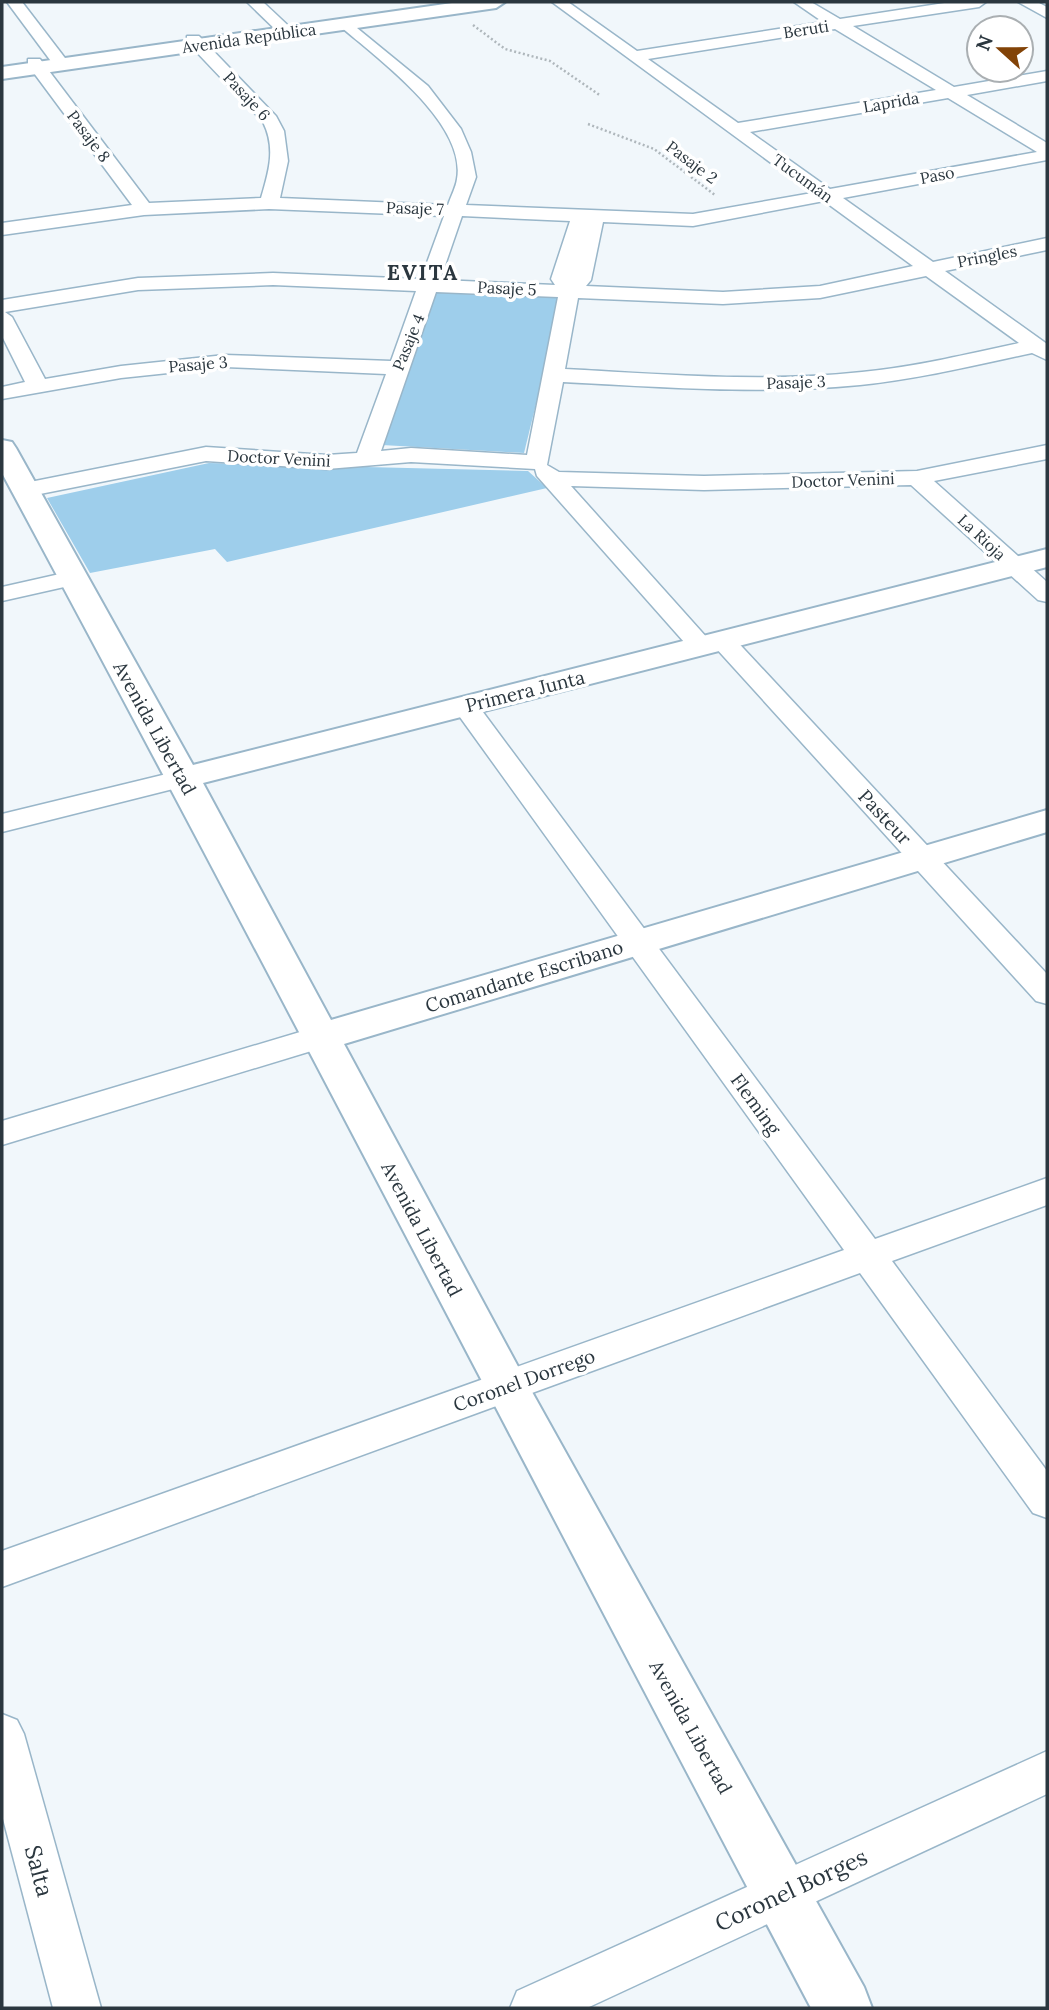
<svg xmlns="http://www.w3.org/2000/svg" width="1049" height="2010" viewBox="0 0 1049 2010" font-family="Lora,serif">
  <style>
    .green { fill: #9eceeb }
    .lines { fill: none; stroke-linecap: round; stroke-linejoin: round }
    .street-casing { stroke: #99b6c9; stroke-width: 3 }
    .secondary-casing { stroke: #99b6c9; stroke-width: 4 }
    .path { stroke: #afb7bc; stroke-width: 2.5; stroke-dasharray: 2 2.5; stroke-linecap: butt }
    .street { fill: #fff; fill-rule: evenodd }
    .secondary { fill: #fff; fill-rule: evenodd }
    .labels { text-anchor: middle; stroke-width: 7; stroke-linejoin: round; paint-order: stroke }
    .far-street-label { font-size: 16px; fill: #2b373f; stroke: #fff }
    .street-label { font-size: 19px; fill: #2b373f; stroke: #fff }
    .far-district-label { font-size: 21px; font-weight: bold; letter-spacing: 2px; fill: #2b373f; stroke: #fff }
    .near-street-label { font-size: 23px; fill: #2b373f; stroke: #fff }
  </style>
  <rect width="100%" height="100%" fill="#f1f7fb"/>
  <g class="green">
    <polygon points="436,291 562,298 524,453 382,445"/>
    <polygon points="209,463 528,471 547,488 227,562 215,549 90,573 47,498"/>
  </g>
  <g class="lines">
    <g class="street-casing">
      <g id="street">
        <polygon points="7,2 22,2 68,62 68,68 56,68"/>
        <polygon points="247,2 263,2 295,32 287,37 281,35"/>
        <path d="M 552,2 L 568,2 L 637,51 L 823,22 L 794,2 L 811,2 L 840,19 L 951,2 L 986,2 L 979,7 L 853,26 L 954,87 L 1047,71 L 1047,81 L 967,95 L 1047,143 L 1047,160 L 843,198 L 933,262 L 1047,238 L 1047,250 L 945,271 L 1047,344 L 1047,360 L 1032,353 C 975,365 918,379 860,385 C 761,395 661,387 563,382 L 547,465 L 559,472 L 704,476 L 917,471 L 1047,445 L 1047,459 L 934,481 L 1047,582 L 1047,602 L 1038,600 L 911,485 L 704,490 L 571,486 L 709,640 L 713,635 L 731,635 L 1047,974 L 1047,1004 L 1036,1001 L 714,646 L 710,651 L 692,651 L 537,476 L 535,469 L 411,462 L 327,469 L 206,461 L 25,497 L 17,495 L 13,490 L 17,485 L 25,483 L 206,447 L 327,455 L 357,453 L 386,374 L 225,367 L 121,378 L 2,399 L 2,387 L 25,382 L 2,336 L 2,300 L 138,278 L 273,273 L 421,279 L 444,216 L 269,209 L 144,215 L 2,235 L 2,223 L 132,205 L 28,65 L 28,59 L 40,59 L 149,203 L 261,198 C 269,171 276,148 263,122 L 187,42 L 187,36 L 199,36 L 276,116 L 284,131 L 288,161 L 280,198 L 448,205 C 451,196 456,187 457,179 C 467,123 377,58 341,27 L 341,21 L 346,19 L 428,86 L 461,129 L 471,152 L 476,177 L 466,205 L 693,214 L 812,193 ZM 835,29 L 936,90 L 738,123 L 648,59 ZM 948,98 L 1037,152 L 830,189 L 750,132 ZM 824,201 L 913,266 L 820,286 L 723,292 L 586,286 L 591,280 L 603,222 L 693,226 ZM 462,216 L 570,221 L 551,279 L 555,285 L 440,280 ZM 926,276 L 1019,343 C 967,354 915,367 862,372 C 764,383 663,374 565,369 L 578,298 L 723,304 L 820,298 ZM 273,285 L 416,291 L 391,361 L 225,355 L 121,366 L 45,379 L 12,317 L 5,312 L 138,290 ZM 436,292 L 558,297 L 527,455 L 411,448 L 381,451 Z"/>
        <polygon points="1018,2 1037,2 1047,7 1047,18"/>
        <polygon points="73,571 82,573 85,578 82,583 2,601 2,587"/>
        <polygon points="465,698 474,700 875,1239 1047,1178 1047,1205 892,1261 1047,1471 1047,1518 1033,1513 860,1273 2,1587 2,1551 844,1250 452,706 456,700"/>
        <polygon points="183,770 193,772 197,778 193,784 2,832 2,814"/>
        <polygon points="320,1026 331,1029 336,1037 331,1045 2,1145 2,1121"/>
        <polygon points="2,1714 17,1720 24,1734 101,2008 53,2008 2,1815"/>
        <polygon points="1047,1751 1047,1794 587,2008 510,2008 517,1991"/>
      </g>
    </g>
    <g class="secondary-casing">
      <g id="secondary">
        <polygon points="459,2 505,2 496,8 2,79 2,67"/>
        <path d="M 2,440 L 12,442 L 16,448 L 193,765 L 1047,549 L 1047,567 L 203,783 L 331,1020 L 1047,810 L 1047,832 L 344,1044 L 522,1374 L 864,1987 L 872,2008 L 811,2008 C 541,1497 276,982 2,473 Z"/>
      </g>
    </g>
    <g class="path">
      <polyline points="473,25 505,49 550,61 601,96"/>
      <polyline points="588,124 654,149 715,195"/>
    </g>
    <use href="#street" class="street"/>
    <use href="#secondary" class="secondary"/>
  </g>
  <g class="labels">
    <g class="far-street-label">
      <text transform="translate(806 29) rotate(-9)" y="6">Beruti</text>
      <text transform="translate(249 38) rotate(-8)" y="6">Avenida República</text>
      <text transform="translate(247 96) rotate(47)" y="6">Pasaje 6</text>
      <text transform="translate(891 102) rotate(-10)" y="6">Laprida</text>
      <text transform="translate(89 136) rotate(53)" y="6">Pasaje 8</text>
      <text transform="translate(692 162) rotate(37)" y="6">Pasaje 2</text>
      <text transform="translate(937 175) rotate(-11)" y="6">Paso</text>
      <text transform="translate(803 178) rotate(36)" y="6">Tucumán</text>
      <text transform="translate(415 208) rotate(2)" y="6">Pasaje 7</text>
      <text transform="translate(987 256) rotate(-11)" y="6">Pringles</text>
      <text transform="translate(507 288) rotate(3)" y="6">Pasaje 5</text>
      <text transform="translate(408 342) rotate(-68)" y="6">Pasaje 4</text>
      <text transform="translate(198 364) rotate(-5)" y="6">Pasaje 3</text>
      <text transform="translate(796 382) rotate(-2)" y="6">Pasaje 3</text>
      <text transform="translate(279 458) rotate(3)" y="6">Doctor Venini</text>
      <text transform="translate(843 480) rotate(-2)" y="6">Doctor Venini</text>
      <text transform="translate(982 537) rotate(43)" y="6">La Rioja</text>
    </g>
    <g class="street-label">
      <text transform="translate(525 691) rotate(-14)" y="7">Primera Junta</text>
      <text transform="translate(155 728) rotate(61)" y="7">Avenida Libertad</text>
      <text transform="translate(885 817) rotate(47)" y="7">Pasteur</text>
      <text transform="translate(524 976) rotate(-17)" y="7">Comandante Escribano</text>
      <text transform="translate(756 1104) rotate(54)" y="7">Fleming</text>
      <text transform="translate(422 1229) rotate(62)" y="7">Avenida Libertad</text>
      <text transform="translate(524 1380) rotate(-20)" y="7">Coronel Dorrego</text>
      <text transform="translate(691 1727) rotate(61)" y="7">Avenida Libertad</text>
    </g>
    <g class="far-district-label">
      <text x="423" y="280">EVITA</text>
    </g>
    <g class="near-street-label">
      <text transform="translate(39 1871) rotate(75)" y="8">Salta</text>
      <text transform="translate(791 1890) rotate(-25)" y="8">Coronel Borges</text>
    </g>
  </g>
  <rect width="1049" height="2010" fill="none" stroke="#2b373f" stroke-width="7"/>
  <g transform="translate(1000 49) rotate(291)"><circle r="33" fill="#ffffff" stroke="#aaafb2" stroke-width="2"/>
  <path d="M0-5L12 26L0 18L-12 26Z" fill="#824307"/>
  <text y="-10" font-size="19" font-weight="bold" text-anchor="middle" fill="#2b373f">N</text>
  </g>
</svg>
